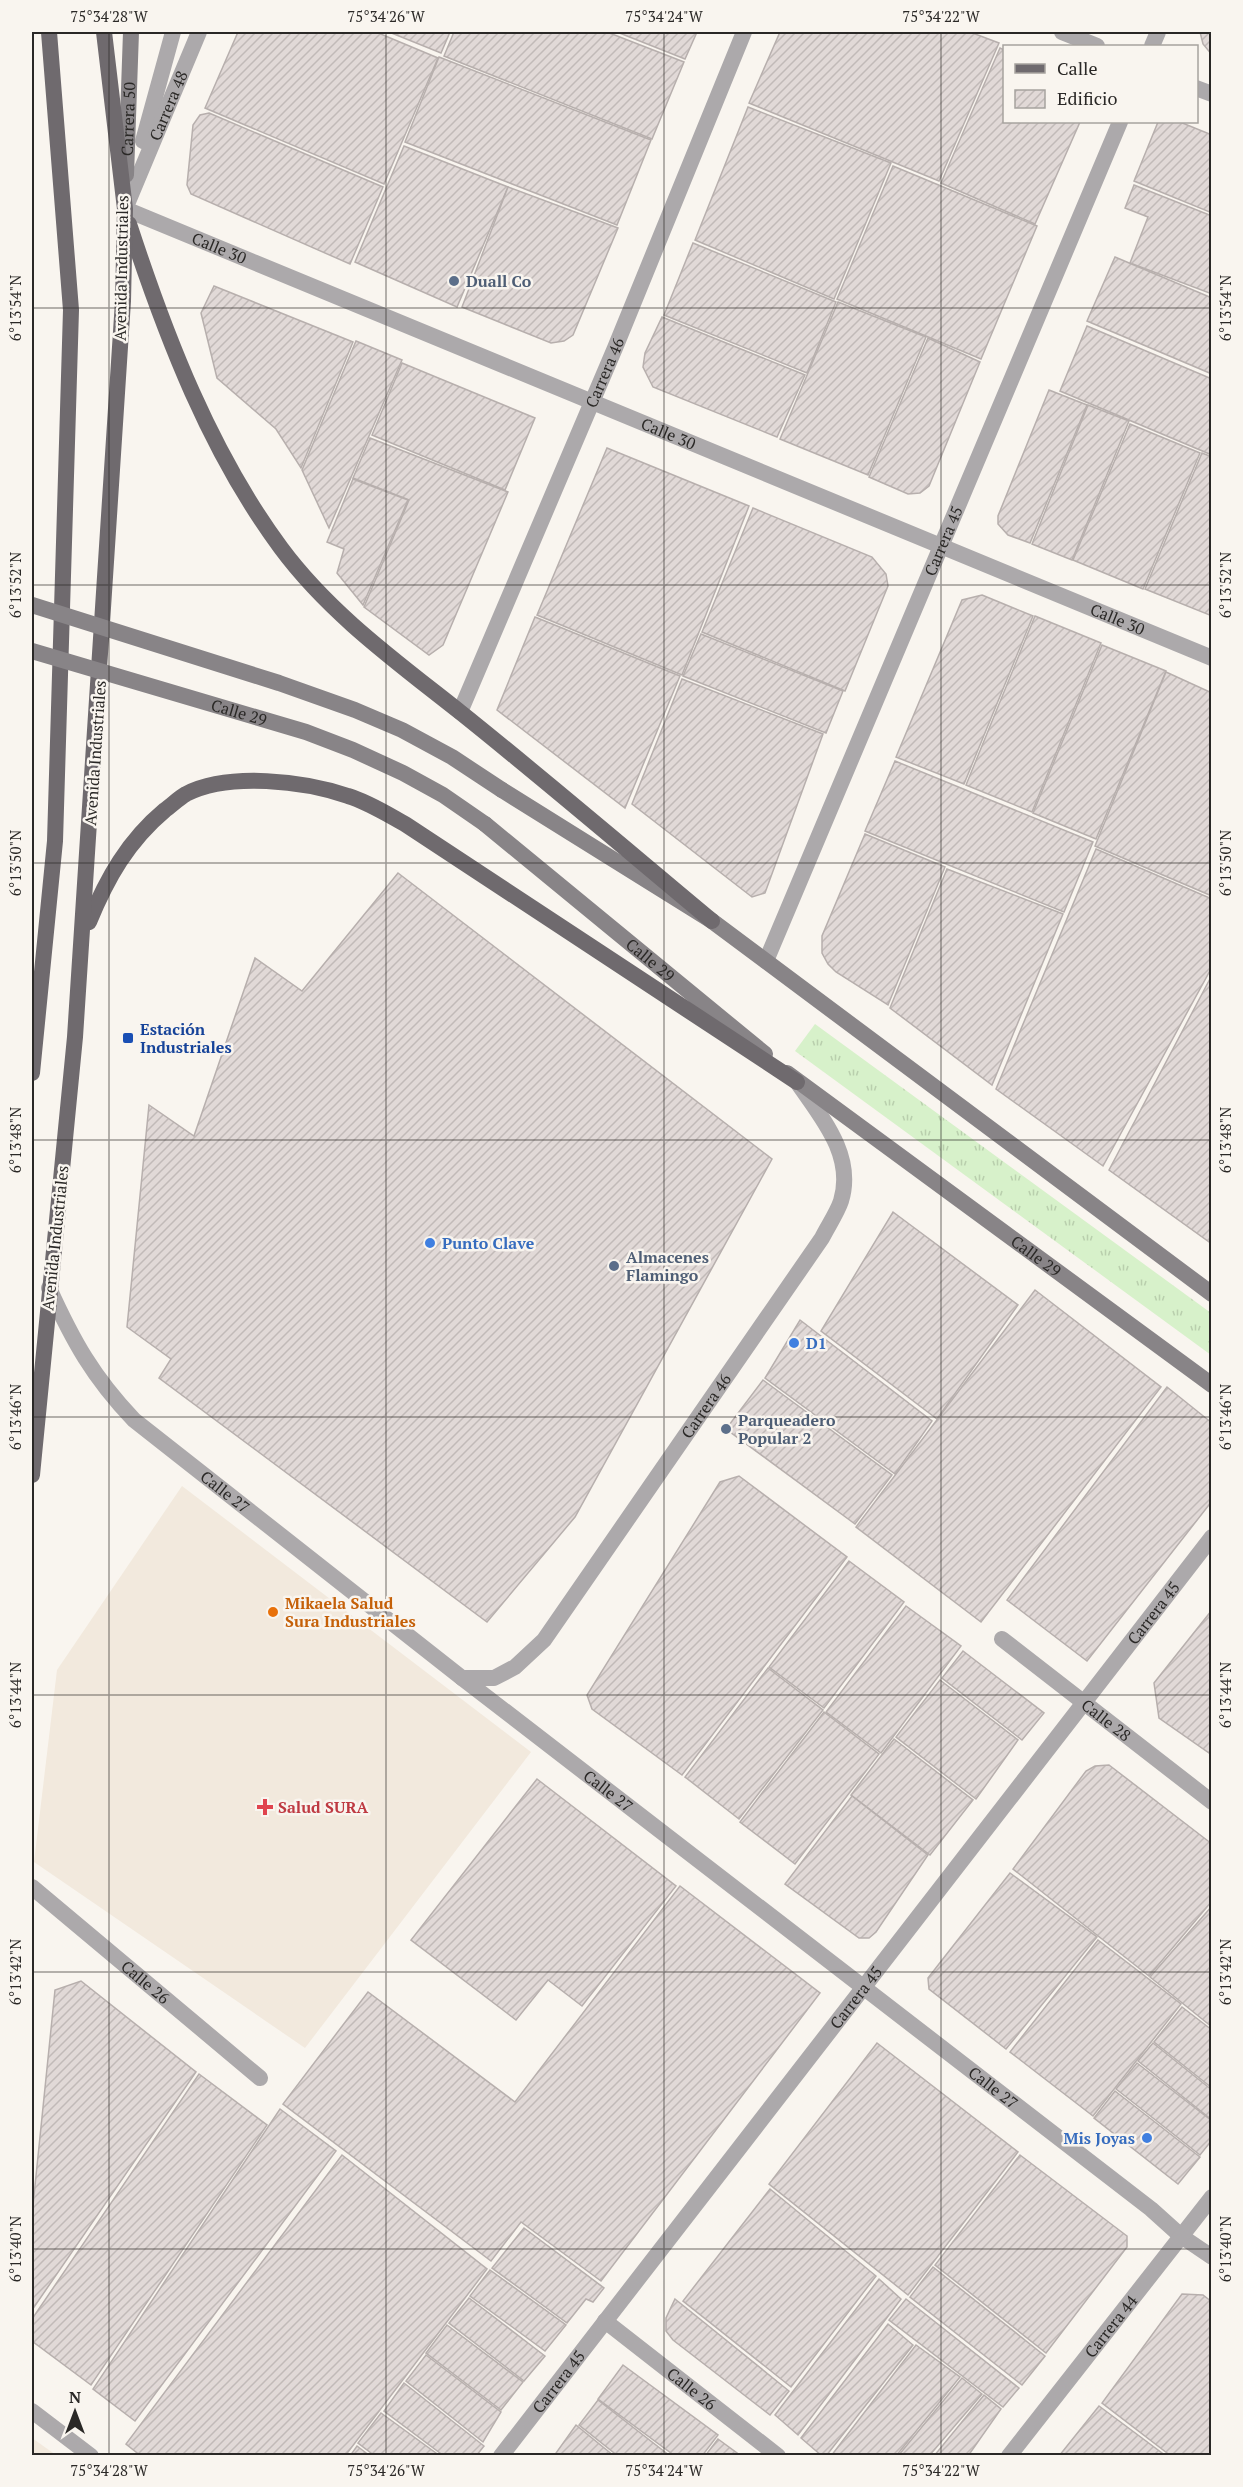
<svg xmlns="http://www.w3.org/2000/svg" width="1243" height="2487" viewBox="0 0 1243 2487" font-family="'PT Serif',serif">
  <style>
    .built { fill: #f2e9dd }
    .grass { fill: url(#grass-tufts) }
    .building { fill: url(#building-hatch); stroke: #b7afad; stroke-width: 1.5 }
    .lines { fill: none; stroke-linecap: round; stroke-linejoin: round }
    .minor { stroke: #aca9ab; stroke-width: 16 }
    .tertiary { stroke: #aca9ab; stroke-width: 16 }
    .secondary { stroke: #888487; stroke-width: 16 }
    .primary { stroke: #6f6a6e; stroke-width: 16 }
    .secondary-bridge { stroke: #888487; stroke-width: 16 }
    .ticks { fill: none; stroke: #2a2826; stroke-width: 1.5; stroke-opacity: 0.45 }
    .service-dot { fill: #5c6f8a; stroke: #f9f5ef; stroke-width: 2 }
    .transit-dot { fill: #1a4fb4; stroke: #f9f5ef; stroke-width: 2 }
    .shop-dot { fill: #3f7fe0; stroke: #f9f5ef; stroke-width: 2 }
    .food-dot { fill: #e8710a; stroke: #f9f5ef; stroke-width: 2 }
    .health-dot { fill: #e0444e; stroke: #f9f5ef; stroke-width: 2 }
    .labels { text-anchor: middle; stroke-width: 5; stroke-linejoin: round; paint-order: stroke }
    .street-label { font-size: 16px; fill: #2a2826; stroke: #f9f5ef }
    .service-label { font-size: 16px; font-weight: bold; fill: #4e5e75; stroke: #f9f5ef; text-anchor: start }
    .transit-label { font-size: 16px; font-weight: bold; fill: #164399; stroke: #f9f5ef; text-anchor: start }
    .shop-label { font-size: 16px; font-weight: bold; fill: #366cbe; stroke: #f9f5ef; text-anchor: start }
    .food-label { font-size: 16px; font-weight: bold; fill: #c56008; stroke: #f9f5ef; text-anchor: start }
    .health-label { font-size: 16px; font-weight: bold; fill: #be3a42; stroke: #f9f5ef; text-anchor: start }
    .neatline { fill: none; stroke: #2a2826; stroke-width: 2 }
    .ticks-label { font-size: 15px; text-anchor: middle; fill: #2a2826 }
  </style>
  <defs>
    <pattern id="grass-tufts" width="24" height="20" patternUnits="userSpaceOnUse" patternTransform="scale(1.5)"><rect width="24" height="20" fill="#d7f1ca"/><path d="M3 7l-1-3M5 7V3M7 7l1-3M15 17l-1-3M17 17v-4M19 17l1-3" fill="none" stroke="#b9cfad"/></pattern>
    <pattern id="building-hatch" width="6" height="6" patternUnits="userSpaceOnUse" patternTransform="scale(1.5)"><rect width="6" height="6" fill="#e1d9d7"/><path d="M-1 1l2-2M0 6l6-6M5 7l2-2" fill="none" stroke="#c1bab8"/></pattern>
  </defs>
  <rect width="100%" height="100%" fill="#f9f5ef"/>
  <g class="built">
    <polygon points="182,1486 531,1752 305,2048 34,1862 57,1670"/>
    <polygon points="32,2438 56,2455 32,2455"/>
  </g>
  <polygon class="grass" points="815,1024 1211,1313 1211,1355 795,1051"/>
  <g class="building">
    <polygon points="238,32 376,32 438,58 384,184 205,108"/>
    <polygon points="389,32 450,32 441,53"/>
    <polygon points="454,32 607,32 684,62 652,139 444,56"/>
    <polygon points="617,32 697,32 685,59"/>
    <polygon points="780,32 970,32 999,43 939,181 749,103"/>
    <polygon points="1200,32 1212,32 1212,55 1203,44"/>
    <polygon points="1000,48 1004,50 1004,122 1080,122 1035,224 941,183"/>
    <polygon points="439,57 651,140 617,225 405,142"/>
    <polygon points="748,107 891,163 834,299 695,240"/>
    <polygon points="209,113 383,187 350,264 191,194 187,185 193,125 200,115"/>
    <polygon points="1158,122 1180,122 1212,135 1212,213 1134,181"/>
    <polygon points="404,146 508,187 457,307 355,262"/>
    <polygon points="893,166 1037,226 981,359 837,299"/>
    <polygon points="1134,185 1212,216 1212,294 1130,263 1148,217 1125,208"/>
    <polygon points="508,187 618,228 573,335 564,341 551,343 462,307"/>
    <polygon points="693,243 836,302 807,373 664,315"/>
    <polygon points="1115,257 1212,298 1212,374 1087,321"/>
    <polygon points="214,286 353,342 301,468 276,429 217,378 201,313"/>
    <polygon points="838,302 926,337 868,475 780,439"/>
    <polygon points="662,317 805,375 777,437 653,387 643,367 645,353"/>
    <polygon points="1087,326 1212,379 1212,455 1060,391"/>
    <polygon points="928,338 980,362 929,486 920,493 908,494 869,477"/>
    <polygon points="356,341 402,360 329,528 302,470"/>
    <polygon points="402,363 535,418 505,490 372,435"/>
    <polygon points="1049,390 1087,405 1030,543 1008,535 998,524 998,516"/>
    <polygon points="1088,405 1129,421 1072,560 1032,544"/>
    <polygon points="1130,424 1200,453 1143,589 1073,560"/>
    <polygon points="370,438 508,492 443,645 429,655 364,607 409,500 353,478"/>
    <polygon points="607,448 749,506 682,675 537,615"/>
    <polygon points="1202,453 1212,457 1212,616 1145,589"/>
    <polygon points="353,479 408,500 363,605 337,573 344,549 327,542"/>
    <polygon points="753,508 872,557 886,574 888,586 845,691 702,632"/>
    <polygon points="982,595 1033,616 964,784 896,757 962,600"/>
    <polygon points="1035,616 1101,643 1032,812 966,785"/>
    <polygon points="535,617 680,676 625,808 497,710"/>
    <polygon points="701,634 843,691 826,733 683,676"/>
    <polygon points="1102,645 1166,671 1096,839 1033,813"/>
    <polygon points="1166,672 1212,693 1212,896 1095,846"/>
    <polygon points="682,679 823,734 765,893 752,897 632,804"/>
    <polygon points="895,761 1093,842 1064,912 865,831"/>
    <polygon points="865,834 945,867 888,1005 836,972 828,964 822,953 822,936"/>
    <polygon points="1096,849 1212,899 1212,967 1103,1166 996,1089"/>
    <polygon points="947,869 1063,914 992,1085 890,1008"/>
    <polygon points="398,873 772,1159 575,1517 487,1622 159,1378 171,1359 127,1327 149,1105 194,1136 255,958 302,991"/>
    <polygon points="1212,975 1212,1244 1109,1170"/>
    <polygon points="893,1212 1018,1305 937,1419 821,1331"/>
    <polygon points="1035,1290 1161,1387 981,1622 856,1527"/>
    <polygon points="800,1320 932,1421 895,1474 765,1378"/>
    <polygon points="763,1380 892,1475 855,1524 726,1429"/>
    <polygon points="1167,1387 1212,1423 1212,1501 1087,1661 1007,1600"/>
    <polygon points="739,1476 847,1557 682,1775 592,1709 587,1695 720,1482"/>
    <polygon points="849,1561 904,1602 824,1708 769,1667"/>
    <polygon points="906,1606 961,1646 881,1753 826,1712"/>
    <polygon points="1212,1610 1212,1755 1159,1718 1154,1683"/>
    <polygon points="963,1651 1044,1713 1022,1740 942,1678"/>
    <polygon points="768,1668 823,1710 739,1819 685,1777"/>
    <polygon points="940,1680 1018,1740 976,1799 896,1737"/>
    <polygon points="824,1712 879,1754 795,1864 740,1822"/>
    <polygon points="894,1739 973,1800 930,1855 851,1795"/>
    <polygon points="1109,1765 1212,1844 1212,1901 1149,1976 1013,1869 1086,1771 1095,1766"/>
    <polygon points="537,1779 676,1886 582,2006 548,1980 516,2020 411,1940"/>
    <polygon points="852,1796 928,1855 876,1932 869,1938 859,1938 785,1884"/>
    <polygon points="1010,1873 1097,1937 1006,2049 929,1989 928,1978"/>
    <polygon points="680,1886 820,1993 601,2281 521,2222 491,2261 283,2104 368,1992 515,2102"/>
    <polygon points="1212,1906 1212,2027 1150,1977"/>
    <polygon points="1098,1940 1181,2004 1093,2116 1010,2052"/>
    <polygon points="81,1981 196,2072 32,2310 32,2215 55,1990"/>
    <polygon points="1182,2007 1212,2030 1212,2088 1154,2042"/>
    <polygon points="877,2043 1018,2152 908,2295 769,2184"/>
    <polygon points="1153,2043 1212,2090 1212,2120 1138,2061"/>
    <polygon points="1137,2063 1212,2121 1212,2140 1200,2155 1116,2089"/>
    <polygon points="199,2074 267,2125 91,2385 32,2341 32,2319"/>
    <polygon points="1115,2091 1200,2157 1178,2184 1094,2118"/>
    <polygon points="280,2109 336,2151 135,2421 93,2389"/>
    <polygon points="342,2155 487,2269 345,2456 141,2456 126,2444"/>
    <polygon points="1020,2155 1127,2236 1127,2247 1046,2353 935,2265"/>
    <polygon points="770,2189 876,2276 791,2387 683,2301"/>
    <polygon points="524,2228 604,2288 593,2302 586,2299 567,2323 492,2268"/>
    <polygon points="933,2267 1045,2356 1022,2385 910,2297"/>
    <polygon points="490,2270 566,2325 545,2351 470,2296"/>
    <polygon points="879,2279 901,2299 798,2435 775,2415"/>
    <polygon points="1182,2294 1203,2295 1212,2302 1212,2456 1171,2456 1102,2403"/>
    <polygon points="469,2298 545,2356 524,2381 449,2323"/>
    <polygon points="675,2299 789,2391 770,2415 673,2340 666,2331 666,2318"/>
    <polygon points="906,2299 1019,2388 1003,2407 889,2320"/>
    <polygon points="888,2324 913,2345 826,2456 822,2456 801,2438"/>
    <polygon points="447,2325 523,2382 501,2410 426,2353"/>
    <polygon points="916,2345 960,2377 896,2456 831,2456"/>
    <polygon points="426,2355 501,2412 483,2442 406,2381"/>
    <polygon points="623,2365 718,2435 702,2456 675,2456 598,2399"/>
    <polygon points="962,2378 982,2394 929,2456 898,2456"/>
    <polygon points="404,2383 484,2446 476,2456 444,2456 384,2411"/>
    <polygon points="984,2395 1001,2409 968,2456 934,2456"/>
    <polygon points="598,2400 670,2456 618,2456 579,2425"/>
    <polygon points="1099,2406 1166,2456 1059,2456"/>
    <polygon points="381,2413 440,2456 375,2456 358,2443"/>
    <polygon points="576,2425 614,2456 560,2456 556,2453"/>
    <polygon points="718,2439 737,2453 735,2456 705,2456"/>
    <polygon points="357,2446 370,2456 350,2456"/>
  </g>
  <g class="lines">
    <g class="minor">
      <path id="s1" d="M 460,712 L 615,348 L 744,32"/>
      <path id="s2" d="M 1002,1639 L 1212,1802"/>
      <path id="s3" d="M 32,1887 L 260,2078"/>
      <path id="s4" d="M 605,2321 L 778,2456"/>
      <polyline points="32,2411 91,2456"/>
      <path id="s5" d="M 501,2456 L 1212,1537"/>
    </g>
    <g class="tertiary">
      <polyline points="1062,32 1097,46"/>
      <polyline points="1152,46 1158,32"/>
      <polyline points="1196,88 1212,94"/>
      <polyline points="143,141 173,32"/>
      <path id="s6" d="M 125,209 L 1212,658"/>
      <path id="s7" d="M 125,209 L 199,32"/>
      <path id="s8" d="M 766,961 L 1120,122"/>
      <path id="s9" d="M 49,1288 C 73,1341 93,1377 134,1420 L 462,1678 L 1151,2209 L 1181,2236 L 1212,2257"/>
      <path id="s10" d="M 462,1678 L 494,1678 L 515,1667 L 544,1640 L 822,1238 C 828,1226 837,1213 841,1201 C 855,1155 821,1117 797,1082"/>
      <path id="s11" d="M 1009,2456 L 1212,2197"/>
    </g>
    <g class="secondary">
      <path id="s12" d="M 126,175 L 131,32"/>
      <polyline points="502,790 712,921 1212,1294"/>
      <path id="s13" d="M 485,824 L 765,1054"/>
      <path id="s14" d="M 787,1073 L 1212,1385"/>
    </g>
    <g class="primary">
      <path d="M 129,224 C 166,337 210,452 281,548 C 330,614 397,662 460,712 C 545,780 628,851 712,921"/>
      <path d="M 89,922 C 107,878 128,841 165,810 C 172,805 179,798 186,794 C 229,772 304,781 348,796 C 368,802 387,814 405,824 L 797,1082"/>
      <polyline points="32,1073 55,841 71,310 49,32"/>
      <polyline points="32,1475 75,1037 123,301 125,209 104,32"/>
    </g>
    <g class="secondary-bridge">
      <polyline points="32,605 279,683 355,710 402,730 452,757 502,790"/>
      <path id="s15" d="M 32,651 L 306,732 L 353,750 L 403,773 L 443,795 L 485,824"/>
    </g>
  </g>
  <path class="ticks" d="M 109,32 L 109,2456M 386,32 L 386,2456M 664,32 L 664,2456M 941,32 L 941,2456M 32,308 L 1212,308M 32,585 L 1212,585M 32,863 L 1212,863M 32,1140 L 1212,1140M 32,1417 L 1212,1417M 32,1695 L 1212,1695M 32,1972 L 1212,1972M 32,2249 L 1212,2249"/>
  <g class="service-dot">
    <circle cx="454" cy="281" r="6"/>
    <circle cx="614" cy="1266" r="6"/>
    <circle cx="726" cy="1429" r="6"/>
  </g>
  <rect class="transit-dot" x="122" y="1032" width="12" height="12" rx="3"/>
  <g class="shop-dot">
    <circle cx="430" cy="1243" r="6"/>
    <circle cx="794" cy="1343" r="6"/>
    <circle cx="1147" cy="2138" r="6"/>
  </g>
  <circle class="food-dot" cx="273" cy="1612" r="6"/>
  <path class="health-dot" d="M262 1798h6v6h6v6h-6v6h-6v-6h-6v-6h6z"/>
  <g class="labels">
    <g class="street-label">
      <text dy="6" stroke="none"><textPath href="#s7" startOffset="112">Carrera 48</textPath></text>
      <text dy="6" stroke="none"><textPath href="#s12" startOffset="56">Carrera 50</textPath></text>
      <text dy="6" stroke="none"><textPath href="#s6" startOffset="102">Calle 30</textPath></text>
      <text transform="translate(121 268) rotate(-89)" y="6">Avenida Industriales</text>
      <text dy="6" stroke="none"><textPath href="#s1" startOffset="369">Carrera 46</textPath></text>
      <text dy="6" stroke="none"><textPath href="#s6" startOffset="588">Calle 30</textPath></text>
      <text dy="6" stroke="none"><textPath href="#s8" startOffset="456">Carrera 45</textPath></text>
      <text dy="6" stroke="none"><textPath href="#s6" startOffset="1074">Calle 30</textPath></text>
      <text dy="6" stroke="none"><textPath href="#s15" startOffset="216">Calle 29</textPath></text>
      <text transform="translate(95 753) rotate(-86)" y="6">Avenida Industriales</text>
      <text dy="6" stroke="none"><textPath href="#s13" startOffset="214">Calle 29</textPath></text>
      <text transform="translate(55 1238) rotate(-84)" y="6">Avenida Industriales</text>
      <text dy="6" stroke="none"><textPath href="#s14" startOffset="309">Calle 29</textPath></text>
      <text dy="6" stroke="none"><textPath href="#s10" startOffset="380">Carrera 46</textPath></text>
      <text dy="6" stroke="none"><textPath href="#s9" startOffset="274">Calle 27</textPath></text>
      <text dy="6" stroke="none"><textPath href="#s5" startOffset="1066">Carrera 45</textPath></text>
      <text dy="6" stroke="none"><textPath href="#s2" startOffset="132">Calle 28</textPath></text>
      <text dy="6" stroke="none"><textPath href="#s9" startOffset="760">Calle 27</textPath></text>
      <text dy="6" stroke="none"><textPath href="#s3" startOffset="148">Calle 26</textPath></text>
      <text dy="6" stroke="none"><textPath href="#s5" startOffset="580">Carrera 45</textPath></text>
      <text dy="6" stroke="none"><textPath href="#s9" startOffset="1246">Calle 27</textPath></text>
      <text dy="6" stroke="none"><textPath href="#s11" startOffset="165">Carrera 44</textPath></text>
      <text dy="6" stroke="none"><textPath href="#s5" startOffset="94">Carrera 45</textPath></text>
      <text dy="6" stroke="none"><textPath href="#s4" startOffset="110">Calle 26</textPath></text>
    </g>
    <g class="service-label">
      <text x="466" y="287">Duall Co</text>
      <text x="626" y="1263">Almacenes<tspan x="626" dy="18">Flamingo</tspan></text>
      <text x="738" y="1426">Parqueadero<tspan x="738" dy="18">Popular 2</tspan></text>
    </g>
    <g class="transit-label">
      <text x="140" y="1035">Estación<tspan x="140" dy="18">Industriales</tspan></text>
    </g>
    <g class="shop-label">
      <text x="442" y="1249">Punto Clave</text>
      <text x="806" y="1349">D1</text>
      <text x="1135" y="2144" text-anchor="end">Mis Joyas</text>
    </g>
    <g class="food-label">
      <text x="285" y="1609">Mikaela Salud<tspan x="285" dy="18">Sura Industriales</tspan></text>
    </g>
    <g class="health-label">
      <text x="278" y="1813">Salud SURA</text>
    </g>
  </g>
  <rect width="1243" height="2487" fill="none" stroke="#f9f5ef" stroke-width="66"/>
  <rect x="1003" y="45" width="195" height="78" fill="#f9f5ef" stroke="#a6a39f" stroke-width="1.5"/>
  <rect x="1015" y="64" width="30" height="9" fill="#6f6a6e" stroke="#a6a39f" stroke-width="1.5"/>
  <text x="1057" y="75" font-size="18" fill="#2a2826">Calle</text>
  <rect x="1015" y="90" width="30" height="18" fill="url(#building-hatch)" stroke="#a6a39f" stroke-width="1.5"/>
  <text x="1057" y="105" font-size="18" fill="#2a2826">Edificio</text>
  <g transform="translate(75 2412)" stroke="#f9f5ef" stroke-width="4.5" paint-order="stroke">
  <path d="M0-4.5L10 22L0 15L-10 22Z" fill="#2a2826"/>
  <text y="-9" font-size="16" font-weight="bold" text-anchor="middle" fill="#2a2826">N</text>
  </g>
  <rect x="33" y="33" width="1177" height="2421" class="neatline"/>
  <g class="ticks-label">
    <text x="109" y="22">75°34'28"W</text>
    <text x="386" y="22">75°34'26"W</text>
    <text x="664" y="22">75°34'24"W</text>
    <text x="941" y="22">75°34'22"W</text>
    <text transform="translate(16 308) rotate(-90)" y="5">6°13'54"N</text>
    <text transform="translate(1226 308) rotate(-90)" y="5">6°13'54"N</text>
    <text transform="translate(16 585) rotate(-90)" y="5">6°13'52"N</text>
    <text transform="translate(1226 585) rotate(-90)" y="5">6°13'52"N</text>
    <text transform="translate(16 863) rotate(-90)" y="5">6°13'50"N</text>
    <text transform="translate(1226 863) rotate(-90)" y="5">6°13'50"N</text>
    <text transform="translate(16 1140) rotate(-90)" y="5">6°13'48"N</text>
    <text transform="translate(1226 1140) rotate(-90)" y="5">6°13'48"N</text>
    <text transform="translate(16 1417) rotate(-90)" y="5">6°13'46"N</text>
    <text transform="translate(1226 1417) rotate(-90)" y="5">6°13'46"N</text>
    <text transform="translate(16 1695) rotate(-90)" y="5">6°13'44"N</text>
    <text transform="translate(1226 1695) rotate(-90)" y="5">6°13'44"N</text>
    <text transform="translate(16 1972) rotate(-90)" y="5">6°13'42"N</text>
    <text transform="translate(1226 1972) rotate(-90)" y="5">6°13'42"N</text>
    <text transform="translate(16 2249) rotate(-90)" y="5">6°13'40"N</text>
    <text transform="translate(1226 2249) rotate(-90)" y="5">6°13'40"N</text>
    <text x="109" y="2476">75°34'28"W</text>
    <text x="386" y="2476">75°34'26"W</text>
    <text x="664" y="2476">75°34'24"W</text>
    <text x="941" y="2476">75°34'22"W</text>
  </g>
</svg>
